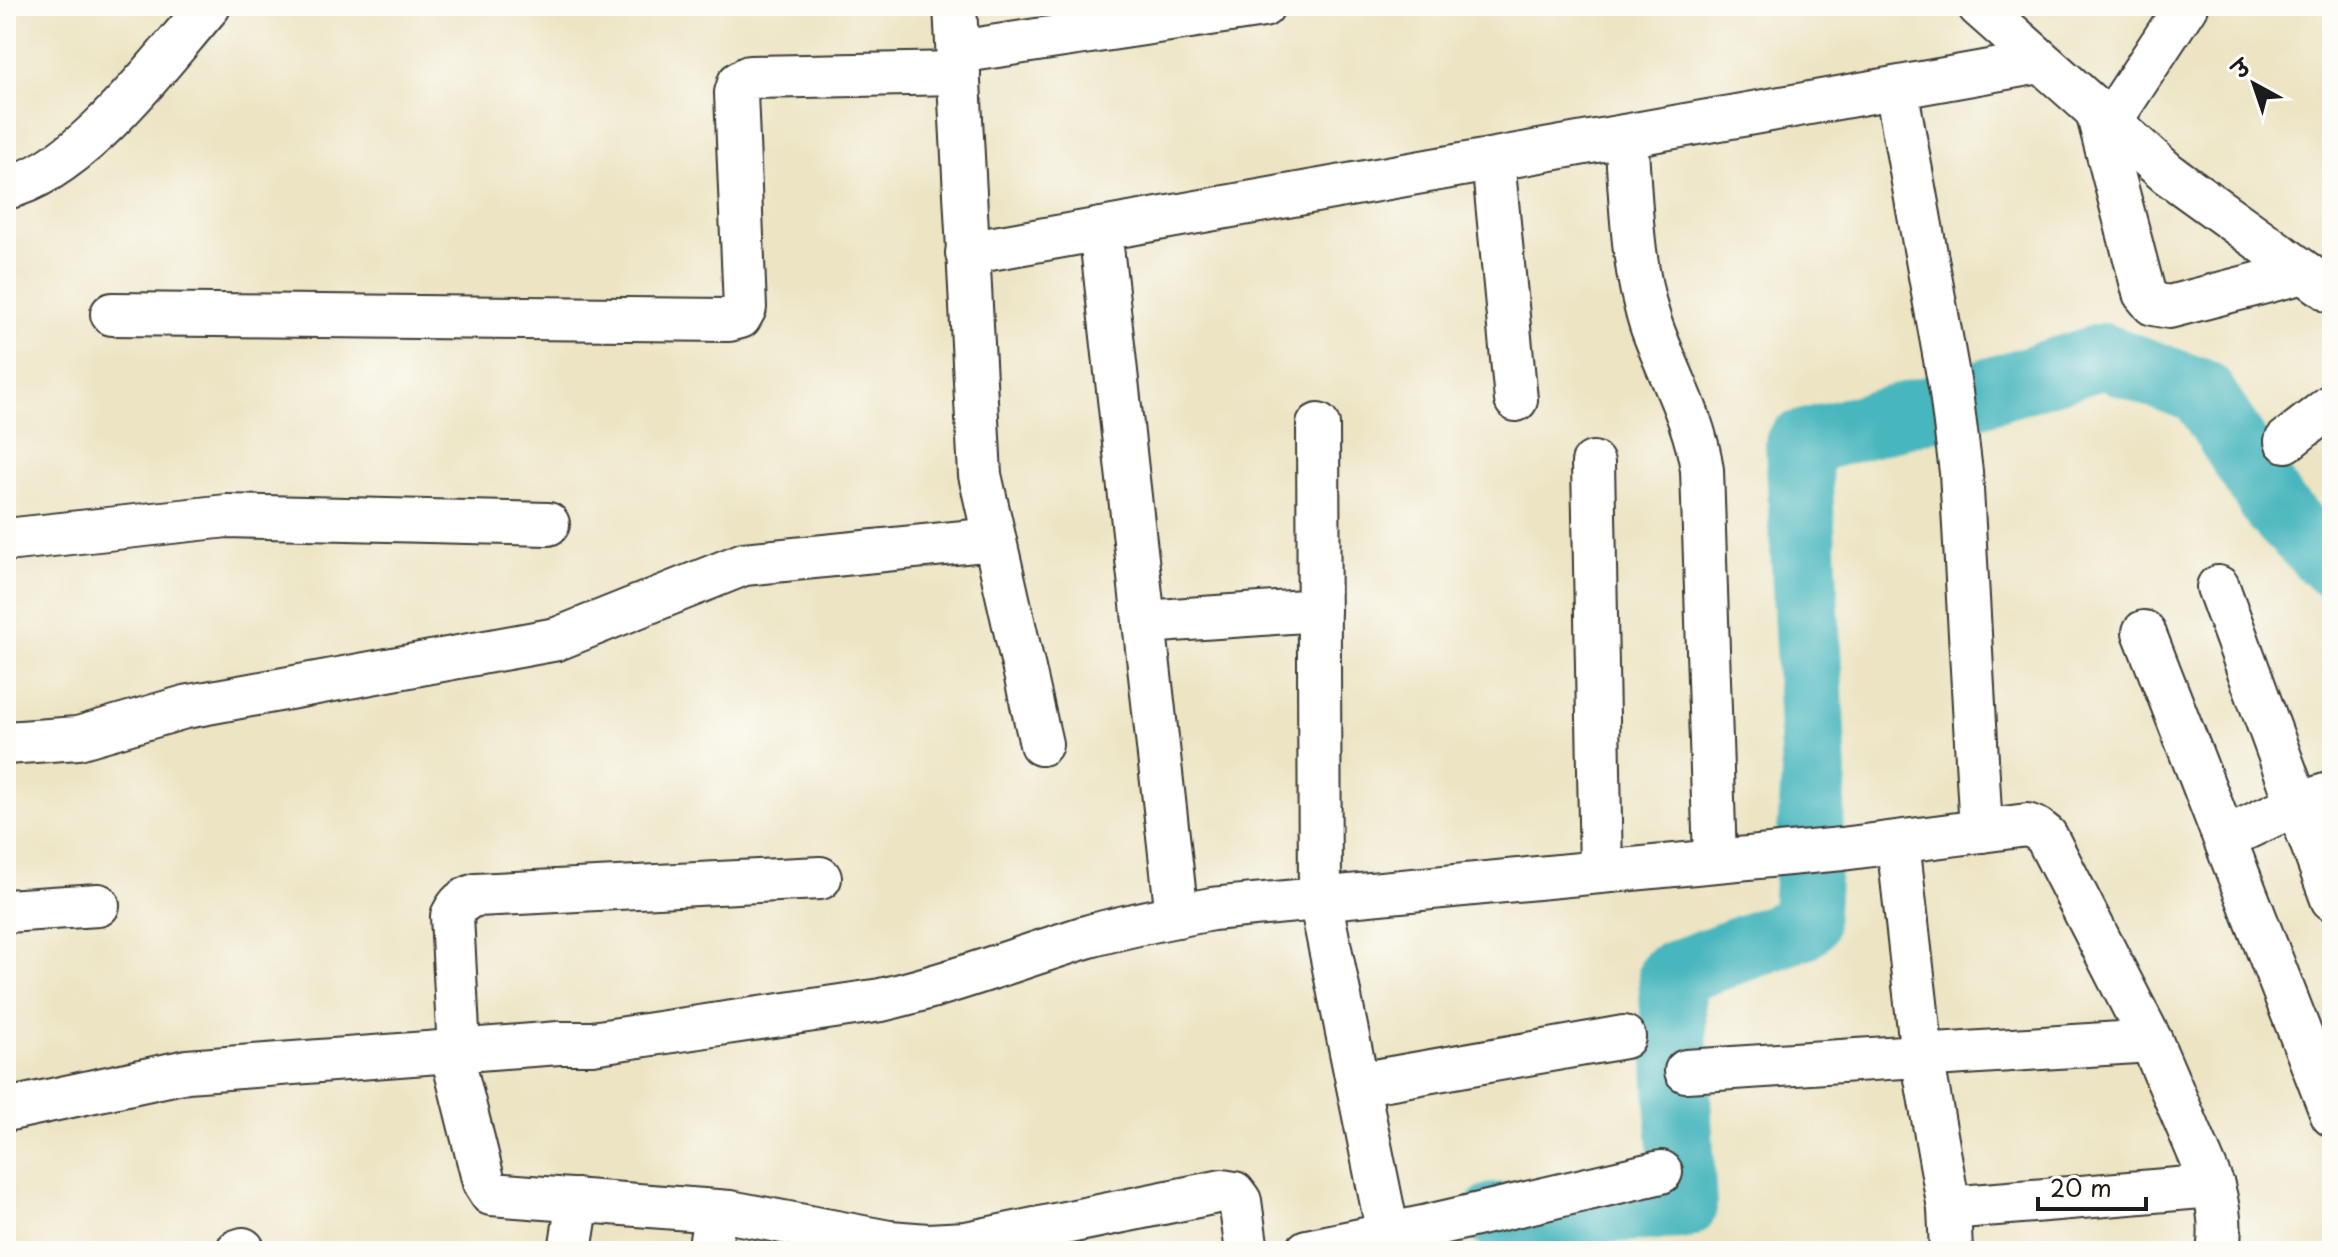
<svg xmlns="http://www.w3.org/2000/svg" width="2338" height="1257" viewBox="0 0 2338 1257" font-family="'Playpen Sans','Playpen Sans Deva',sans-serif">
  <style>
    .lines { fill: none; stroke-linecap: round; stroke-linejoin: round }
    .river { stroke: #47b6bd; stroke-width: 66 }
    .street-casing { stroke: #3b3a35; stroke-width: 46 }
    .street { stroke: #fff; stroke-width: 42 }
  </style>
  <rect width="100%" height="100%" fill="#fdfcf7"/>
  <filter id="ink" filterUnits="userSpaceOnUse"><feTurbulence type="fractalNoise" baseFrequency=".0125" numOctaves="2"/><feDisplacementMap in="SourceGraphic" scale="16" xChannelSelector="R" yChannelSelector="G"/><feConvolveMatrix kernelMatrix="1 2 1 2 8 2 1 2 1" color-interpolation-filters="sRGB"/></filter>
  <filter id="wash" filterUnits="userSpaceOnUse"><feTurbulence type="fractalNoise" baseFrequency=".006" numOctaves="4" result="noise"/><feDisplacementMap in="SourceGraphic" scale="32" xChannelSelector="R" yChannelSelector="G"/><feGaussianBlur stdDeviation="1.8" result="paint"/><feColorMatrix in="noise" values="0 0 0 0 0 0 0 0 0 0 0 0 0 0 0 0 0 1.4 0 .05"/><feComposite in="paint" operator="in"/></filter>
  <g filter="url(#wash)">
    <rect width="100%" height="100%" fill="#ece4c3"/>
    <g class="lines">
      <polyline class="river" points="1494,1216 1684,1206 1671,975 1804,926 1814,774 1798,444 1950,403 2103,356 2202,392 2276,509 2332,565"/>
    </g>
  </g>
  <g filter="url(#ink)">
    <g class="lines">
      <g class="street-casing">
        <g id="street">
          <polyline points="955,6 980,475 1041,744"/>
          <polyline points="1979,6 2167,173 2332,292"/>
          <polyline points="958,52 1263,6"/>
          <polyline points="1896,88 1951,392 1961,472 1981,831"/>
          <polyline points="2097,112 2144,293 2153,304 2169,307 2304,272"/>
          <polyline points="2110,122 2186,6"/>
          <path d="M 1626,136 C 1631,200 1631,264 1651,325 C 1668,373 1695,419 1702,470 L 1715,860"/>
          <polyline points="1493,160 1516,400"/>
          <path d="M 6,188 C 81,171 159,63 209,6"/>
          <polyline points="1100,229 1177,916"/>
          <polyline points="967,253 2040,62"/>
          <polyline points="112,314 729,320 740,317 745,308 736,93 739,83 749,77 959,73"/>
          <polyline points="1318,425 1320,899 1388,1234"/>
          <polyline points="2286,441 2332,405"/>
          <polyline points="1593,463 1601,871"/>
          <polyline points="6,540 227,516 548,524"/>
          <polyline points="2218,587 2332,899"/>
          <polyline points="1144,622 1319,610"/>
          <polyline points="2144,632 2332,1115"/>
          <polyline points="6,743 78,738 185,707 557,639 744,564 994,539"/>
          <polyline points="2225,838 2297,804 2332,793"/>
          <polyline points="1898,842 1922,1056 1949,1208 1951,1251"/>
          <polyline points="6,911 98,905"/>
          <polyline points="451,1051 484,1183 491,1194 730,1212 889,1242 928,1245 966,1243 1222,1191 1234,1193 1240,1201 1247,1251"/>
          <path d="M 459,1051 L 452,916 C 458,904 463,899 476,895 L 820,878"/>
          <polyline points="1686,1071 2151,1041"/>
          <polyline points="1358,1084 1624,1037"/>
          <path d="M 6,1110 L 187,1071 L 559,1043 L 592,1043 L 881,1000 C 951,984 1018,958 1086,937 C 1127,925 1170,917 1212,909 L 1842,849 L 2027,825 L 2037,829 L 2046,836 L 2151,1041 L 2213,1186 C 2219,1208 2222,1228 2218,1251"/>
          <polyline points="1949,1208 2213,1186"/>
          <polyline points="237,1251 243,1249"/>
          <polyline points="570,1251 578,1200"/>
          <polyline points="709,1251 716,1211"/>
          <polyline points="1307,1251 1428,1226 1661,1172"/>
        </g>
      </g>
      <use href="#street" class="street"/>
    </g>
  </g>
  <rect width="2338" height="1257" fill="none" stroke="#fdfcf7" stroke-width="32"/>
  <g transform="translate(2254 84) rotate(320)" stroke="#fdfcf7" stroke-width="6" paint-order="stroke">
  <path d="M0-6L14 30L0 20L-14 30Z" fill="#1c1c1c"/>
  <text y="-12" font-size="22" font-weight="bold" text-anchor="middle" fill="#1c1c1c">उ</text>
  </g>
  <path d="M2038 1197v12h108v-12" fill="none" stroke="#1c1c1c" stroke-width="4"/>
  <text x="2050" y="1197" font-size="24" fill="#1c1c1c" stroke="#fdfcf7" stroke-width="6" paint-order="stroke">20 m</text>
</svg>
